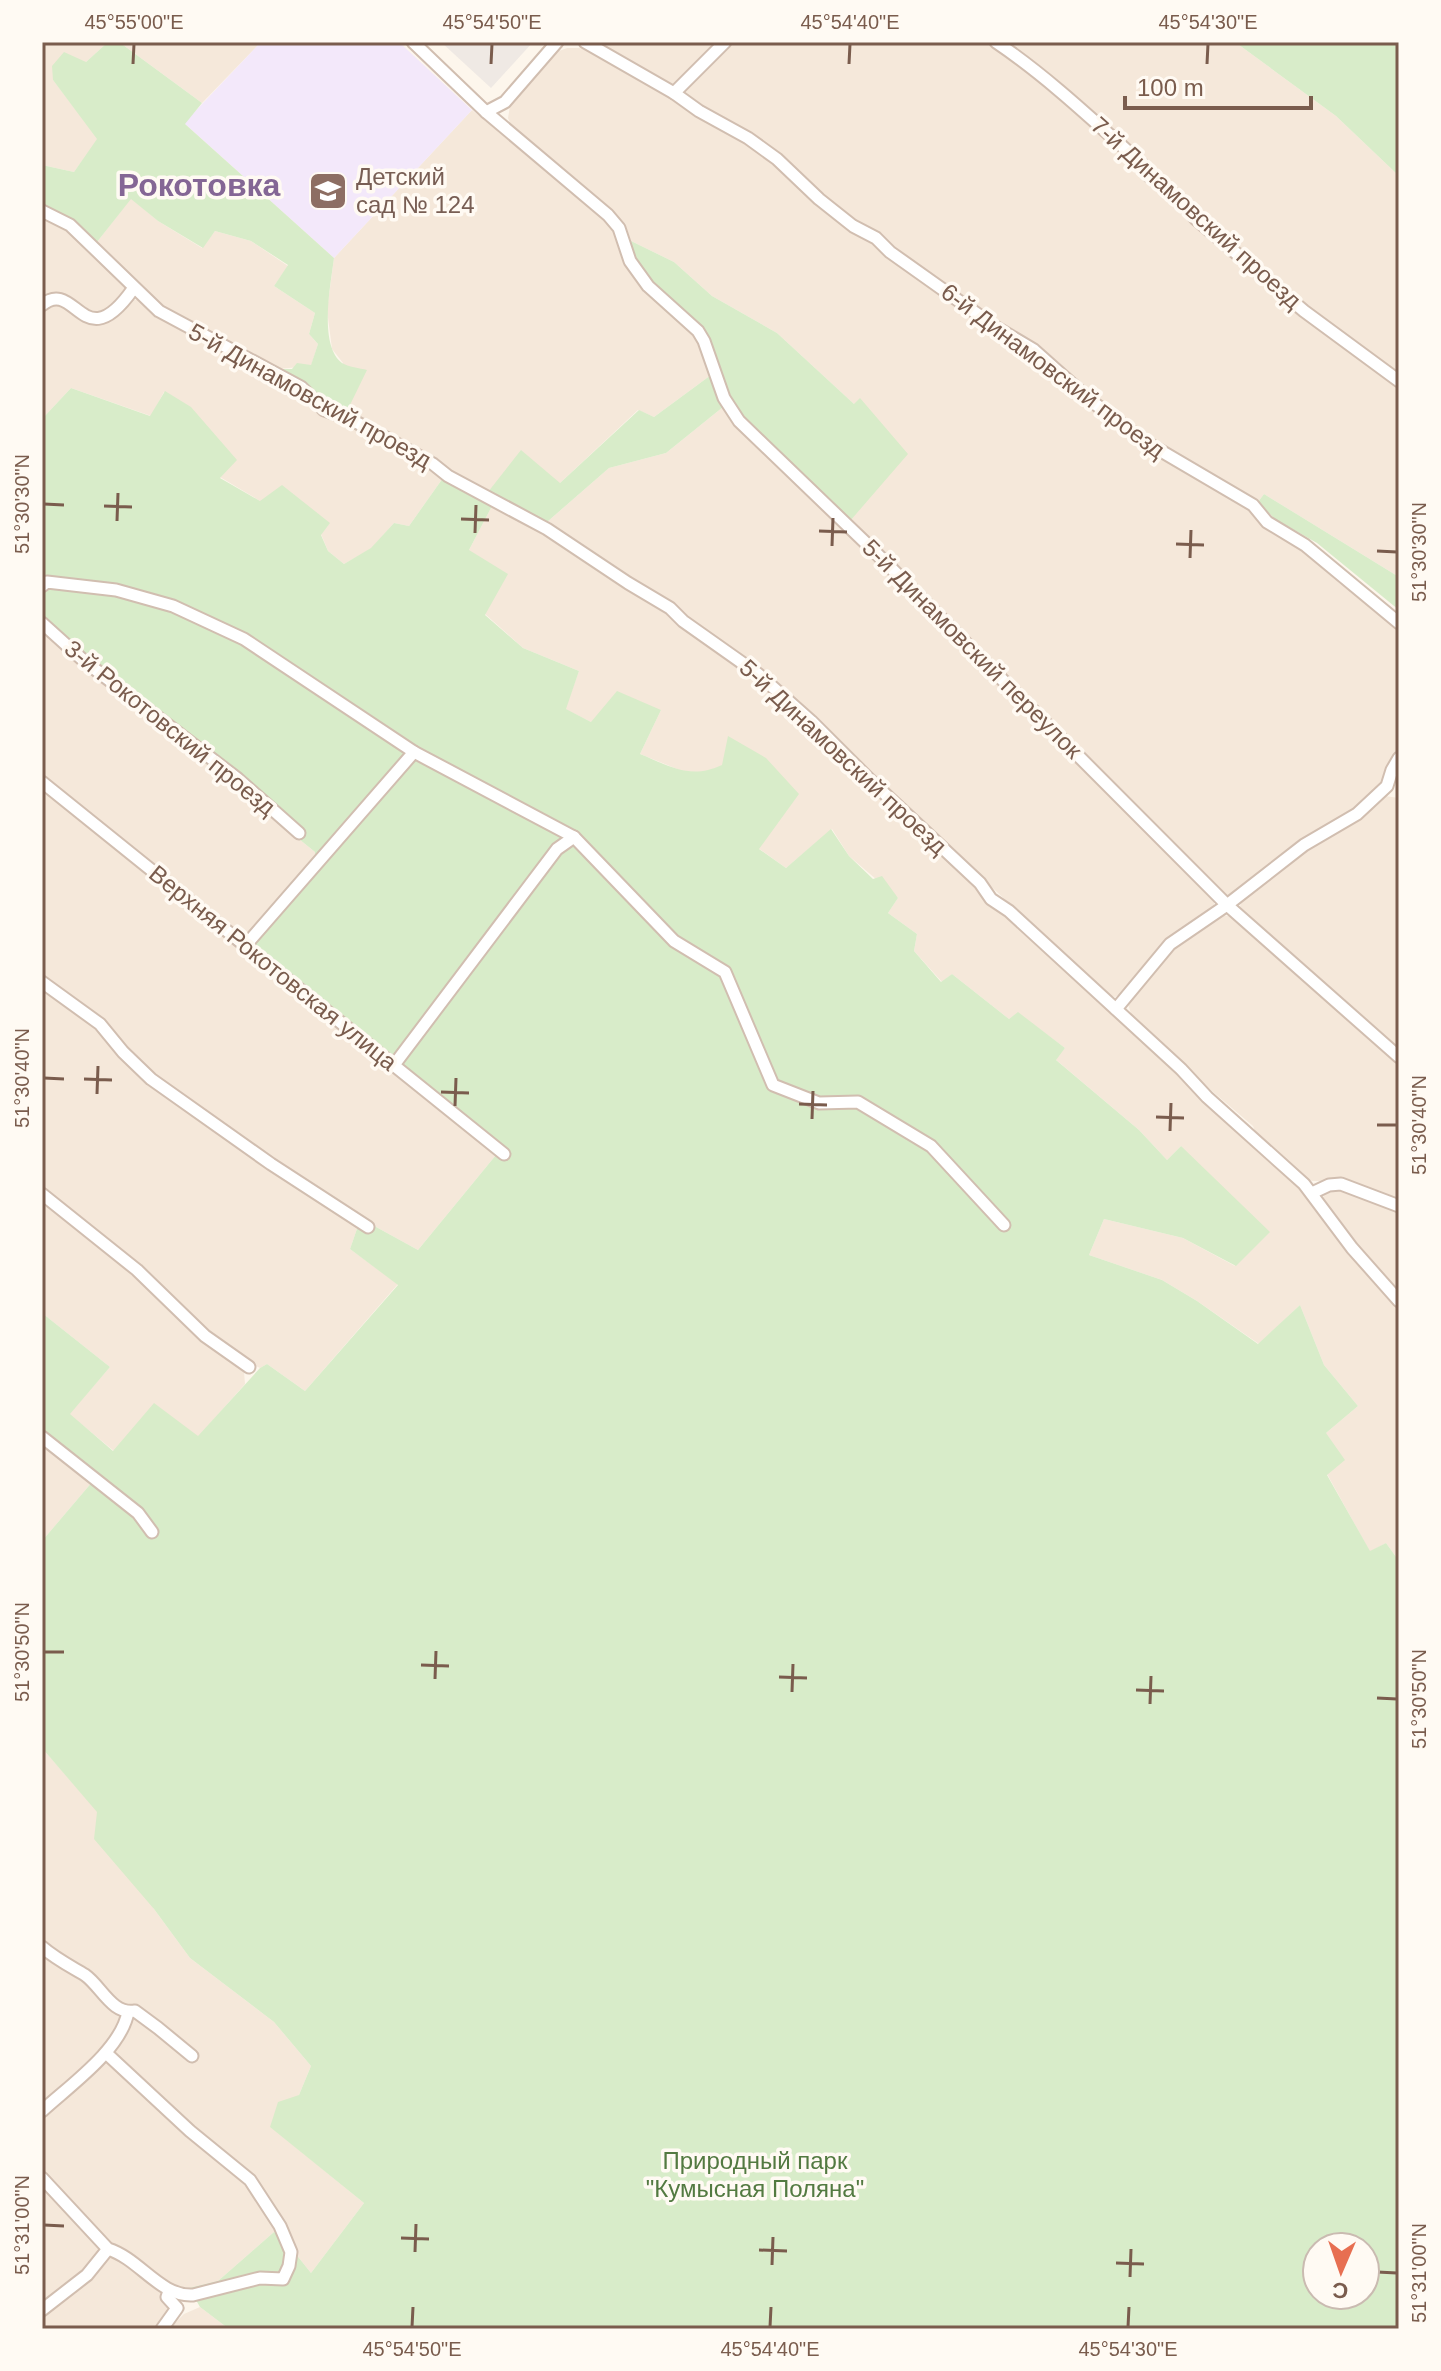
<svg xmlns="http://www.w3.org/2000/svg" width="1441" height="2371" viewBox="0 0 1441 2371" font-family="Arial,sans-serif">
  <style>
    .residential { fill: #f5e8da }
    .industrial { fill: #efe9e4 }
    .education { fill: #f3e8fa }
    .green { fill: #d8ecc9; fill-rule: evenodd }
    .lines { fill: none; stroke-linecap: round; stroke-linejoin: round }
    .minor-casing { stroke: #d1beb0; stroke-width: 15 }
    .minor { stroke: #fff; stroke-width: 11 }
    .ticks { fill: none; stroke: #7a5c4d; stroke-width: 3 }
    .labels { text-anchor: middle; stroke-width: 7; stroke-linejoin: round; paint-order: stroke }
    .education-label { font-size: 24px; fill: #785e54; stroke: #fffaf3; text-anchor: start }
    .street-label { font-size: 24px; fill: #7a5c4d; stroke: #fffaf3 }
    .park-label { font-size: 24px; fill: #537a41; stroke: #fffaf3 }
    .district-label { font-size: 32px; font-weight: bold; fill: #846695; stroke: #fffaf3 }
    .neatline { fill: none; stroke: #7a5c4d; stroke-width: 3 }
    .ticks-label { font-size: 20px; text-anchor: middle; fill: #7a5c4d }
  </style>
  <rect width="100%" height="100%" fill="#fdf6ec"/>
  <g class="residential">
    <polygon points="42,42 108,42 86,62 53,80 98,139 74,172 42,165"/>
    <polygon points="119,42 261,42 202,103"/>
    <polygon points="599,42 721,42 681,81 671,84"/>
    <polygon points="730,42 991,42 1029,73 1138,168 1143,176 1237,259 1241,266 1262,285 1290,304 1324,334 1399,387 1399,577 1264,494 1258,502 1146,438 943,283 856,222 683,95 681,91"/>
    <polygon points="1005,42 1235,42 1336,116 1399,176 1399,377 1306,309 1161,183 1059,83"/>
    <polygon points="567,48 579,48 589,50 685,106 695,115 745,143 774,162 849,232 872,243 884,255 1030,353 1141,445 1250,509 1262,525 1301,550 1339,583 1399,628 1399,752 1386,772 1382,784 1357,809 1231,895 1223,895 850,521 860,399 855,405 777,333 712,296 674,262 631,241 624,223 511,125 508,118 510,106 559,51"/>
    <polygon points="472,110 545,171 565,185 613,229 627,268 696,335 703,346 711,375 654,417 638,410 560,483 488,492 352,415 347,409 343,363 332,349 327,310 334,258"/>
    <polygon points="131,198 158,221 202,248 215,231 251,241 288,266 274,286 315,313 309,334 318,344 311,366 278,369 203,331 166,308 141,289 97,242"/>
    <polygon points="42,215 68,228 126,287 126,291 106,314 90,314 65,297 42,301"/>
    <polygon points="131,299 138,300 155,315 239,359 288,388 332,420 351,425 431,465 443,478 409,526 394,523 371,549 344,564 328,551 321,534 329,524 260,501 220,477 236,460 164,392 151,416 71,388 42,419 42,309 58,302 99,323 108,321"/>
    <polygon points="723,407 734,423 869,551 1214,900 1214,906 1210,912 1124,992 1115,997 1108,995 874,778 813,716 630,579 547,522 609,468 666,453"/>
    <polygon points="492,506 542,532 666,610 755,676 804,721 941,855 975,885 987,903 1008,916 1296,1182 1399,1306 1399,1561 1386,1543 1370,1552 1327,1474 1326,1433 1358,1406 1324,1365 1300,1305 1259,1344 1197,1301 1162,1280 1089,1255 1104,1219 1183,1238 1235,1266 1181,1146 1167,1160 1139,1130 1055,1059 1065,1048 1018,1013 1009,1019 952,974 942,982 914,951 917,934 888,913 898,898 849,856 832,829 786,868 758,848 723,765 706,773 682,771 640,754 661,710 591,722 565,709 579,671 523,648 485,614 469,550"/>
    <polygon points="42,631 315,852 315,860 246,937 241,935 42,775"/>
    <polygon points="42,787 496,1155 418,1250 367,1222 152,1077 42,978"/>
    <polygon points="1385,796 1399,798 1399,1052 1335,991 1242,912 1240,907 1241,902 1306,848"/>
    <polygon points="1221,915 1229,916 1238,922 1399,1064 1399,1203 1327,1181 1312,1181 1299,1175 1258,1138 1253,1126 1185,1068 1132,1017 1128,1004 1130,997 1173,946"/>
    <polygon points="42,989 95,1026 119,1057 149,1082 358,1226 350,1249 398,1284 305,1391 267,1364 260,1368 248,1362 207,1333 42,1191"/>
    <polygon points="1342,1188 1399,1209 1399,1296 1322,1205 1322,1199 1326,1192 1332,1189"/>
    <polygon points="42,1199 133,1272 201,1340 244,1372 245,1384 198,1437 114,1451 69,1414 110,1367 42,1313"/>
    <polygon points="42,1441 93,1481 42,1541"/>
    <polygon points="42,1748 98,1812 154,1909 190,1958 274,2022 311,2066 299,2095 271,2127 364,2203 311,2273 291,2248 274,2232 218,2281 189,2288 170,2287 140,2260 105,2239 42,2172 42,2116 113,2050 133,2020 129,2009 114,2000 42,1942"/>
    <polygon points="42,1952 85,1980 108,2006 123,2016 123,2022 102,2052 42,2108"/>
    <polygon points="42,2182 98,2245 99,2251 84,2271 42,2305"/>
    <polygon points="113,2256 136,2268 175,2308 157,2329 42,2329 42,2314"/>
    <polygon points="200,2307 229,2329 169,2329 184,2314"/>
  </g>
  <polygon class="industrial" points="441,42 533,42 491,88"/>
  <polygon class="education" points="261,42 399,42 472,110 334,258 184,123"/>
  <g class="green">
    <path d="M 108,42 L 119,42 L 202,103 L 185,124 L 334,258 C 331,283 318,345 342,363 C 348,367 360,368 367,370 L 348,409 L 352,415 L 339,413 L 278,369 L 292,369 L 297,363 L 311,365 L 318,344 L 309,334 L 315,313 L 274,286 L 288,265 L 251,241 L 215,231 L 203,248 L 158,221 L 131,199 L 97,242 L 74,223 L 42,206 L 42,165 L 74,172 L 97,139 L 53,80 L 52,66 L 64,52 L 86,62 Z"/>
    <polygon points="1235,42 1399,42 1399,176 1336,116"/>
    <polygon points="631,241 674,262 712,296 777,333 854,404 860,398 908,454 850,521 741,417 719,372 714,354 632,256"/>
    <polygon points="711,375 723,407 666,453 609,468 547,522 488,492 521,450 560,483 639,410 654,417"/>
    <path d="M 71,388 L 150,416 L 165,391 L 191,407 L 237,460 L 220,478 L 260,501 L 282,485 L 330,523 L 321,535 L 328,551 L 344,564 L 371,548 L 394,523 L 409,526 L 443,478 L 492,506 L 469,550 L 508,574 L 485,615 L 523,648 L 579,671 L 566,709 L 591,722 L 617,691 L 661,710 L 640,754 C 670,766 690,780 722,765 L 728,736 L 766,758 L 799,794 L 759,849 L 786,868 L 831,829 L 849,856 L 873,879 L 882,876 L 898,898 L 888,913 L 917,934 L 914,951 L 941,982 L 952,974 L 1009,1019 L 1018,1012 L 1065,1048 L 1056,1060 L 1139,1130 L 1167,1160 L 1181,1146 L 1270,1232 L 1236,1266 L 1183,1238 L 1104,1219 L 1089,1255 L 1162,1280 L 1197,1301 L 1258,1344 L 1300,1305 L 1324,1365 L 1358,1406 L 1326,1433 L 1345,1460 L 1327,1475 L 1370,1551 L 1386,1543 L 1399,1561 L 1399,2329 L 229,2329 L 200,2307 L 189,2288 L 218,2281 L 274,2232 L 291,2248 L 311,2273 L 364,2203 L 270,2127 L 278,2102 L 299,2095 L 311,2066 L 274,2022 L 190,1958 L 154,1909 L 94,1839 L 97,1812 L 42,1748 L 42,1541 L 93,1481 L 42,1441 L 42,1313 L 110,1367 L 70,1414 L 113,1451 L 154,1403 L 198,1436 L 260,1368 L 267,1364 L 305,1391 L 398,1285 L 350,1249 L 358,1226 L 367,1222 L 418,1250 L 496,1155 L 244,947 L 315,861 L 315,852 L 42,631 L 42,419 ZM 1317,2247 L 1365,2247 L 1365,2295 L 1317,2295 Z"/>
    <polygon points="1264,494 1399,577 1399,610 1317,543 1275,519 1258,502"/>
  </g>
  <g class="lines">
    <g class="minor-casing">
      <g id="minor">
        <polyline points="413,42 486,112 608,215 619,228 630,261 648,286 698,331 704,341 724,398 739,421 871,548 1227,905 1399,1057"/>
        <polyline points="585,42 674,93 699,111 748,138 777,159 819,199 853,226 876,238 890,252 997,328 1034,350 1090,400 1144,441 1253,505 1267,522 1305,545 1399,623"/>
        <path d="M 996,42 C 1049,78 1095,122 1143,165 L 1149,176 L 1176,196 L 1196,219 L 1304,311 L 1399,381"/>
        <polyline points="674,93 725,42"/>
        <polyline points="486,112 505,102 557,42"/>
        <polyline points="42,211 70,225 159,311 301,387 324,410 350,419 384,437 433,464 448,476 547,529 628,583 670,608 683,621 758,674 811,721 870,780 980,883 991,899 1009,911 1181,1069 1207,1097 1304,1184 1352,1248 1399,1301"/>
        <path d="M 42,305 C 76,277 83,360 133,289"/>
        <polyline points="42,586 47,582 116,590 173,606 244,639 414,752 245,946"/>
        <polyline points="42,623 83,660 238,779 299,833"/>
        <polyline points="414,752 574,837 674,941 725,972 773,1085 819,1103 858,1102 931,1146 1004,1225"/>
        <polyline points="42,782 504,1154"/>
        <polyline points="42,982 100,1024 123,1052 151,1079 271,1164 368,1227"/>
        <polyline points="1116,1009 1170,944 1227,905 1304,845 1357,814 1387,786 1392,770 1399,758"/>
        <polyline points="394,1065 557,849 574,837"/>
        <polyline points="1312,1193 1329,1185 1341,1184 1399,1206"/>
        <polyline points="42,1194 137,1270 205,1336 249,1367"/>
        <polyline points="42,1437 138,1513 152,1532"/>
        <path d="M 42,1947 C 56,1959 70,1966 85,1975 C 101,1986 112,2015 135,2011 L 158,2028 L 192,2056"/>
        <path d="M 42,2111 C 69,2086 121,2050 128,2012"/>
        <path d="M 42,2178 L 108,2249 C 140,2259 160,2297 193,2295 L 260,2278 L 283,2279 L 289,2266 L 291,2252 L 280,2226 L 250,2180 L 190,2131 L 106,2053"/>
        <polyline points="42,2310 87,2275 108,2249"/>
        <polyline points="162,2329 177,2308 167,2297 169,2291"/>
      </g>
    </g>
    <use href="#minor" class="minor"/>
  </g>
  <path class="ticks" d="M 133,64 L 134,44M 491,64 L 492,44M 849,64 L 850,44M 1207,64 L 1208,44M 44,504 L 64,505M 104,506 L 132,507M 461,519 L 489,520M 117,521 L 118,493M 819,531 L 847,532M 475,533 L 476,505M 1176,544 L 1204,545M 832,546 L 833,518M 1377,551 L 1397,552M 1190,558 L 1191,530M 44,1078 L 64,1079M 84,1079 L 112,1080M 441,1092 L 469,1093M 97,1094 L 98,1066M 799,1104 L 827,1105M 455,1106 L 456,1078M 1156,1117 L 1184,1118M 812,1119 L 813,1091M 1377,1125 L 1397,1125M 1170,1131 L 1171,1103M 44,1652 L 64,1652M 421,1665 L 449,1666M 779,1677 L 807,1678M 435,1679 L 436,1651M 1136,1690 L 1164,1691M 792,1692 L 793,1664M 1377,1698 L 1397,1699M 1150,1704 L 1151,1676M 44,2225 L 64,2226M 401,2238 L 429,2239M 759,2250 L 787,2251M 415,2252 L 416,2224M 1116,2263 L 1144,2264M 772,2265 L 773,2237M 1377,2272 L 1397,2273M 1130,2277 L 1131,2249M 412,2327 L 413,2307M 770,2327 L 771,2307M 1128,2327 L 1129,2307"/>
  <defs>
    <g id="school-square" transform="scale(2)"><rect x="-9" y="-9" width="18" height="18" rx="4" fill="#8d6e63" stroke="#fffaf3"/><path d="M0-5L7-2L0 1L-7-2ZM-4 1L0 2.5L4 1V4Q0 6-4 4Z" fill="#fff"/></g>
  </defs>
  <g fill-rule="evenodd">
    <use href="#school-square" x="328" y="191"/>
  </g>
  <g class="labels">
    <g class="education-label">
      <text x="356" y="185">Детский<tspan x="356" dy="28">сад № 124</tspan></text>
    </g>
    <g class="street-label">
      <text transform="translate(1196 213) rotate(42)" y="8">7-й Динамовский проезд</text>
      <text transform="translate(1053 371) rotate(37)" y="8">6-й Динамовский проезд</text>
      <text transform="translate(310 396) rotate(29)" y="8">5-й Динамовский проезд</text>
      <text transform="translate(972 649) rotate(45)" y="8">5-й Динамовский переулок</text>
      <text transform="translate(170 728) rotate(39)" y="8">3-й Рокотовский проезд</text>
      <text transform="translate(843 757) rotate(43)" y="8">5-й Динамовский проезд</text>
      <text transform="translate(273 968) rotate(39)" y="8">Верхняя Рокотовская улица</text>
    </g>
    <g class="park-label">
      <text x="755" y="2169">Природный парк<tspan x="755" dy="28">"Кумысная Поляна"</tspan></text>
    </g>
    <g class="district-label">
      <text x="199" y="196">Рокотовка</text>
    </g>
  </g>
  <rect width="1441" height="2371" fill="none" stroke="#fffaf3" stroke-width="88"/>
  <g transform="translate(1341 2271) rotate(182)"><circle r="38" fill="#fffaf3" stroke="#cabbb1" stroke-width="2"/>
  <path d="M0-6L14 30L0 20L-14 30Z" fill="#e76f51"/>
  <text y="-12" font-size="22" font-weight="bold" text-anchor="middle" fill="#7a5c4d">С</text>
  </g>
  <path d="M1125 96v12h186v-12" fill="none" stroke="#7a5c4d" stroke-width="4"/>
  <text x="1137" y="96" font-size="24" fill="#7a5c4d" stroke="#fffaf3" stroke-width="6" paint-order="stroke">100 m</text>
  <rect x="44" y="44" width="1353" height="2283" class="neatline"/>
  <g class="ticks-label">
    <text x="134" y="29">45°55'00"E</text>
    <text x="492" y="29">45°54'50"E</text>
    <text x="850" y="29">45°54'40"E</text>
    <text x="1208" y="29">45°54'30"E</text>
    <text transform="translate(22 504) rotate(-90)" y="7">51°30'30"N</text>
    <text transform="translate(1419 552) rotate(-90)" y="7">51°30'30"N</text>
    <text transform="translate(22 1078) rotate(-90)" y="7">51°30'40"N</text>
    <text transform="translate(1419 1125) rotate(-90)" y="7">51°30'40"N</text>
    <text transform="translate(22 1652) rotate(-90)" y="7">51°30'50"N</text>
    <text transform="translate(1419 1699) rotate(-90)" y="7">51°30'50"N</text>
    <text transform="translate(22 2225) rotate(-90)" y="7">51°31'00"N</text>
    <text transform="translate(1419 2273) rotate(-90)" y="7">51°31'00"N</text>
    <text x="412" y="2356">45°54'50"E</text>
    <text x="770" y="2356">45°54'40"E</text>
    <text x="1128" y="2356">45°54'30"E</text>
  </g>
</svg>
